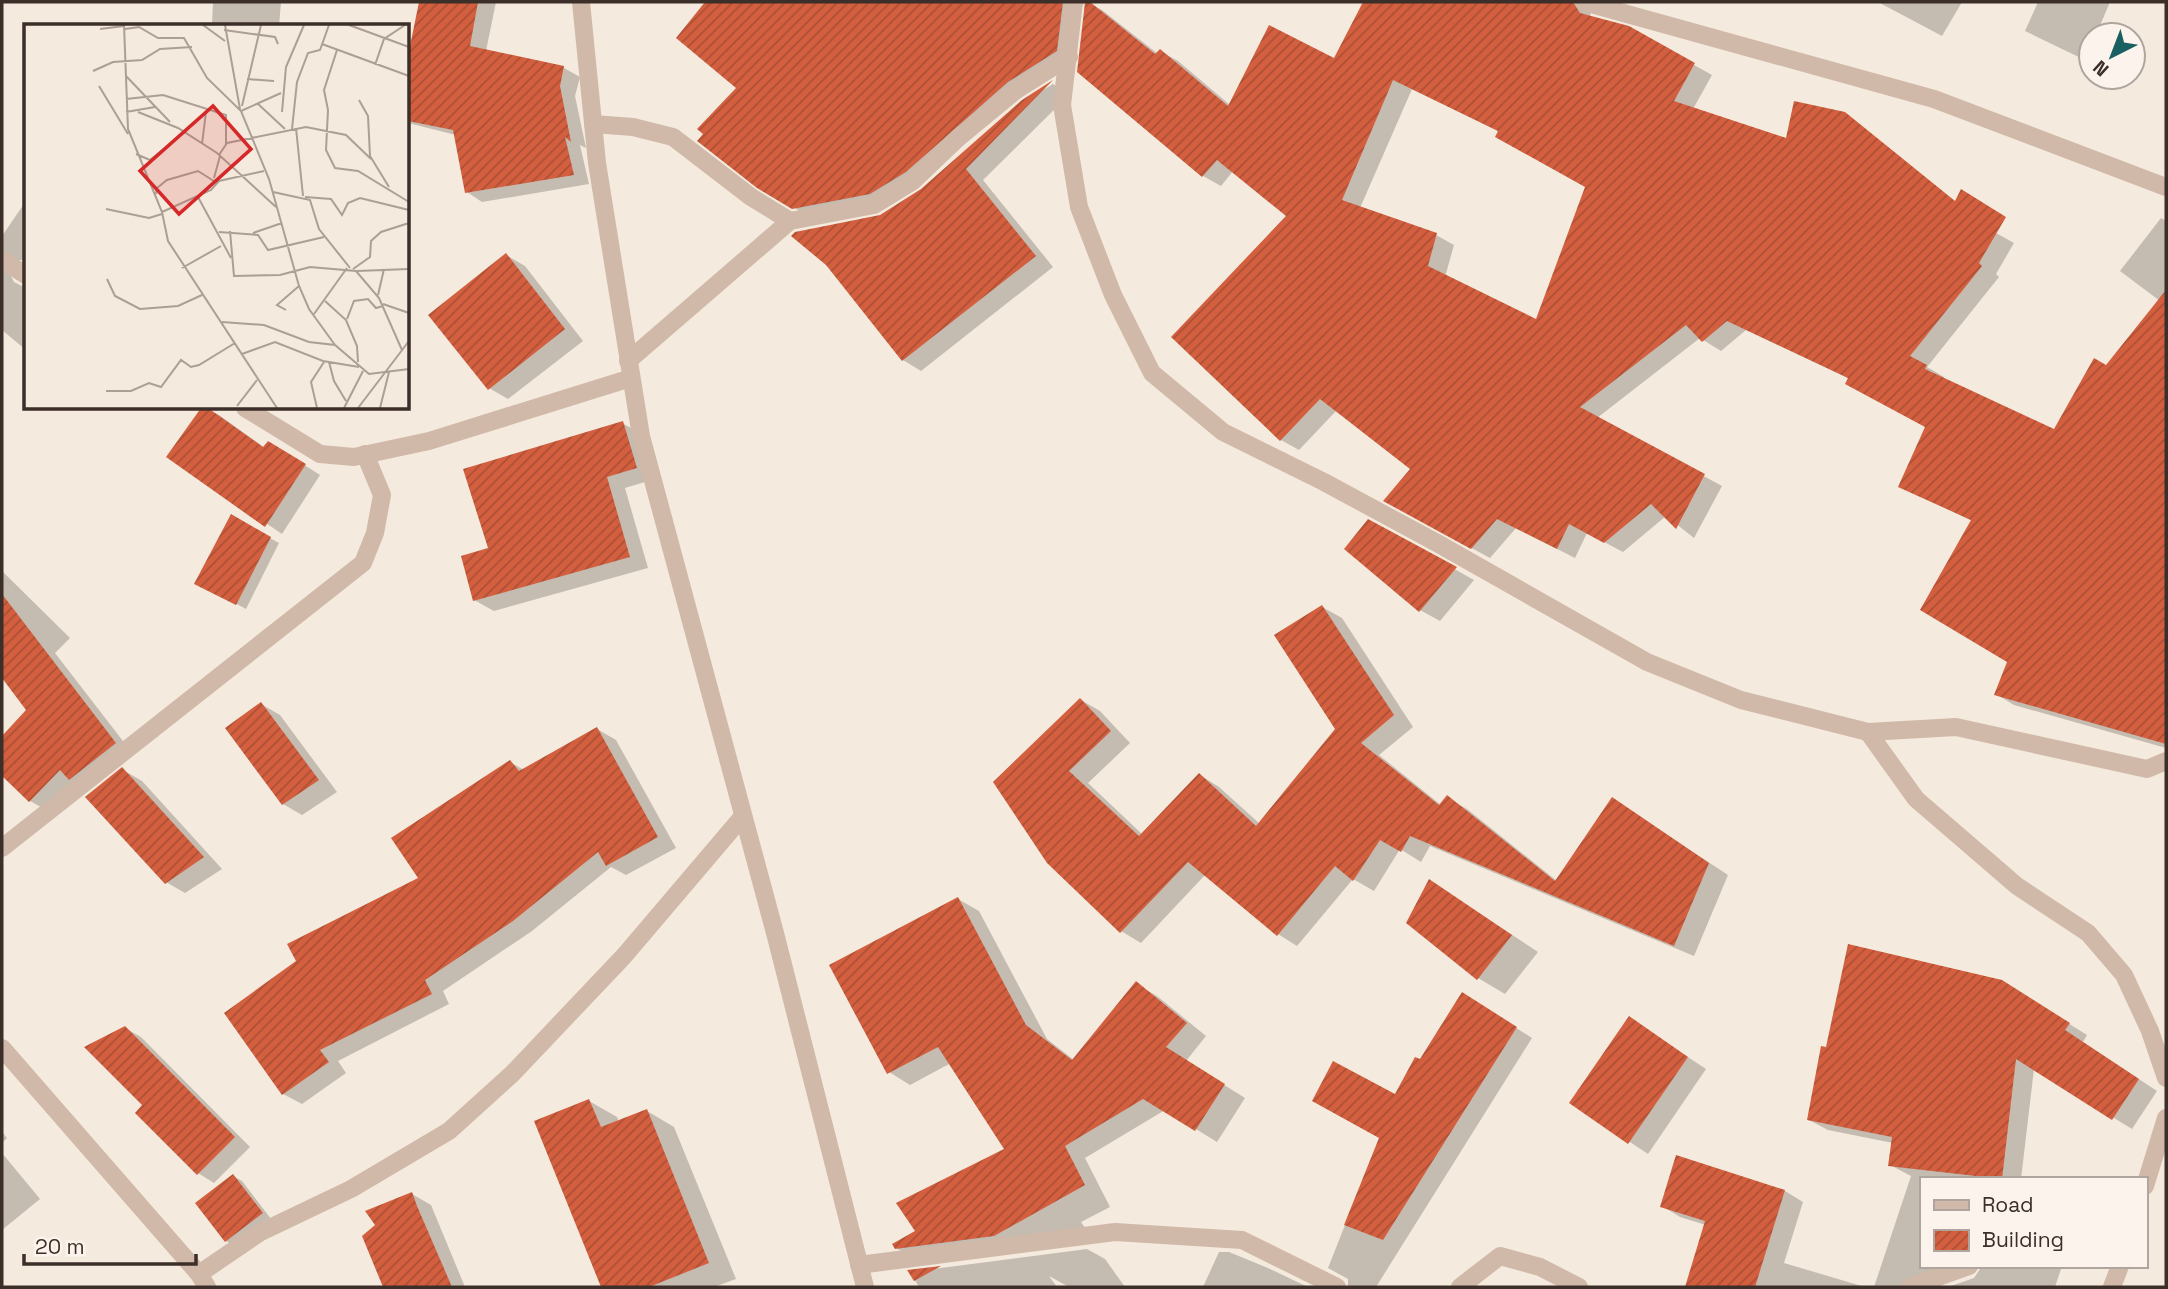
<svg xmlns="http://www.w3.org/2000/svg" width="2168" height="1289" viewBox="0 0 2168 1289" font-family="'Space Grotesk',sans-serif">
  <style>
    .shadow { fill: #0003; fill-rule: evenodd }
    .building { fill: url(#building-hatch); fill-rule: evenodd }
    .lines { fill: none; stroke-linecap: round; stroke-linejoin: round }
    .minor { stroke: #d0b9a8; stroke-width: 18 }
    .inset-road { fill: none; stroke: #ab9f96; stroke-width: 2 }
    .view { fill: #d62828; fill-opacity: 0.15; stroke: #d62828; stroke-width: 3.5 }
    .inset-edge { fill: none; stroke: #3c2e29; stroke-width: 3.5 }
  </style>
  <defs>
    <pattern id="building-hatch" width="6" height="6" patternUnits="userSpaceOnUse" patternTransform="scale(1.75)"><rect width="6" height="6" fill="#d35f3f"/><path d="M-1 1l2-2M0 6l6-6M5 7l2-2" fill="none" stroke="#ac4f35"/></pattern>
  </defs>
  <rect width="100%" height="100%" fill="#f5eade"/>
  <g class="shadow">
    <polygon points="213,2 281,2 279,26 216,26 212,24"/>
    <polygon points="420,2 496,2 486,51 564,68 580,77 575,96 586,148 580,145 589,184 482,202 467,192 456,135 408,123 408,65"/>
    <polygon points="707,2 941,2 982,36 1004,2 1085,2 1079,10 1073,60 1024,91 923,181 810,217 793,207 738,88 678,38"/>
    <path d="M 1086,2 L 1102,10 L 1158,54 L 1160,51 L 1178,61 L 1230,105 L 1335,61 L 1365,2 L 1598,2 L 1593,4 L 1590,16 L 1628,28 L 1712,75 L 1693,109 L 1788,141 L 1792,119 L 2014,243 L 1996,274 L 1999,277 L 1927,367 L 1944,377 L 1943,379 L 2055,431 L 2160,301 L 2120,271 L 2161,218 L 2166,221 L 2166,748 L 2014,705 L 1996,694 L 2010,661 L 1972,521 L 1900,486 L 1927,427 L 1850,379 L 1746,330 L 1721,351 L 1700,338 L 1597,418 L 1722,486 L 1694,538 L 1666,516 L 1623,552 L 1587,533 L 1575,558 L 1516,528 L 1490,558 L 1403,511 L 1412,469 L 1337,410 L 1299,450 L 1281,440 L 1288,216 L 1233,171 L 1221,186 L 1203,176 L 1079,72 ZM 1412,89 L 1500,132 L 1587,186 L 1537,321 L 1445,277 L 1454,245 L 1436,235 L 1360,208 Z"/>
    <polygon points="1878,2 1962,2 1942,36"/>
    <polygon points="2038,2 2110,2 2096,35 2091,35 2091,46 2085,60 2025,31"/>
    <polygon points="1053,84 1070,94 983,180 1053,267 921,371 903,360 827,264 881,216 922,191 1023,102"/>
    <polygon points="26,201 26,260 14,260 8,270 14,282 26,288 26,350 2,330 2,236"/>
    <polygon points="506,255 525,266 583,341 508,399 489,388"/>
    <polygon points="203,408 219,415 265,448 284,452 320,475 282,534 168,457"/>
    <polygon points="622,423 642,434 655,479 625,488 648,568 494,611 474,600 490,549"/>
    <polygon points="231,517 279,543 246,609 197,583"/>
    <polygon points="1369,521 1474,580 1440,621 1420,610"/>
    <polygon points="2,571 70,638 55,653 133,754 48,811 30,801 2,774 2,738 28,710 2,675"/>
    <polygon points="1322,607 1342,618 1413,727 1379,755 1441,805 1447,798 1467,809 1557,881 1613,799 1728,875 1694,956 1430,846 1421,862 1400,849 1374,891 1353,879 1297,946 1278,934 1206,874 1141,943 1121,931 1048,861 1081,700 1100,711 1130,743 1088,783 1143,835 1200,775 1219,787 1260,824 1337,729"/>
    <polygon points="261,704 280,715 337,792 302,815 283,804"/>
    <polygon points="597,729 616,740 676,848 626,875 611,867 532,931 443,991 449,1004 338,1061 346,1073 302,1104 283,1094 420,878 510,762 524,770"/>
    <polygon points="123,770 142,781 222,869 185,893 166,882"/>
    <polygon points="1430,881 1538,952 1505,994 1478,978"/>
    <polygon points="958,899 979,911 1047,1039 1074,1060 1136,984 1157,996 1206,1036 1186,1061 1245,1098 1217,1142 1165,1110 1085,1158 1110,1207 1081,1222 1092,1238 918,1260 896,1248 1006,1149 951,1063 910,1085 889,1072"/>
    <polygon points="2020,993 2087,1035 2083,1042 2157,1091 2132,1129 2034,1069 2021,1179 1921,1179 1921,1266 1981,1266 1924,1287 1874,1287 1911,1176 1890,1165 1893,1143 1828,1130 1809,1120 1827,1049"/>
    <polygon points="1479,1004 1532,1038 1376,1287 1348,1287 1348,1279 1328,1268 1396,1096 1420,1062"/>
    <polygon points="1629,1018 1706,1069 1648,1154 1571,1103"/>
    <polygon points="125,1028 141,1037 250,1147 214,1183 198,1173 145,1105"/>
    <polygon points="589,1101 617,1117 619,1122 647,1111 674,1127 736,1279 714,1287 603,1287 536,1122"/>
    <polygon points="2,1132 7,1138 2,1143"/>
    <polygon points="2,1153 40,1199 2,1230"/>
    <polygon points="1677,1158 1785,1191 1803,1202 1784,1263 1865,1287 1687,1287 1706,1225 1680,1217 1662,1206"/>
    <polygon points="233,1176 242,1181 271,1219 236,1247 226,1241"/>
    <polygon points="412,1194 431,1205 465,1287 385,1287 364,1237"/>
    <polygon points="1087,1249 1105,1259 1125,1287 1069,1287 1049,1276 1057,1287 919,1287 910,1272"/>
    <polygon points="1219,1252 1229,1252 1268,1268 1308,1287 1203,1287"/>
    <polygon points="1982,1266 2062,1266 2055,1287 1948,1287 1974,1278"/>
  </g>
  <g class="building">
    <polygon points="419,2 478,2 470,46 564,66 560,86 571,142 565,137 574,175 465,193 453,130 408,121 408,56"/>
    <polygon points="705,2 1063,2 1057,51 1008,82 906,172 870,194 792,209 757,188 697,141 703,134 697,129 736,88 676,38"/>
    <path d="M 1085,2 L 1090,2 L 1155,54 L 1160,49 L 1228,106 L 1269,25 L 1334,58 L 1363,2 L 1573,2 L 1580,13 L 1629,26 L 1695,63 L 1674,101 L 1786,138 L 1794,101 L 1845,112 L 1955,201 L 1961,189 L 2006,217 L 1979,263 L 1982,266 L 1910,356 L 1927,365 L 1925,369 L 2054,429 L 2094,358 L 2106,365 L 2166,290 L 2166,744 L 1994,695 L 2007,662 L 1920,610 L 1971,520 L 1898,487 L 1925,427 L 1845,384 L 1848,378 L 1727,321 L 1702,342 L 1686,325 L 1580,407 L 1705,474 L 1676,529 L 1651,504 L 1604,543 L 1569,524 L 1557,549 L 1497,519 L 1471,549 L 1383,501 L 1410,469 L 1320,399 L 1280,441 L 1171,337 L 1286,216 L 1217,160 L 1202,177 L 1077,72 ZM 1393,80 L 1498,131 L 1495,137 L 1585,187 L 1536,319 L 1428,266 L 1437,233 L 1342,200 Z"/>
    <polygon points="1053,80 966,169 1036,256 902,361 826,265 791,236 795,232 880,215 921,189 1022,100"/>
    <polygon points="506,253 565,329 488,390 428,315"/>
    <polygon points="201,408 208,408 263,447 268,441 306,464 265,527 166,457"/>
    <polygon points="623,421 637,468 607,477 630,557 473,601 461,556 488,548 463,469"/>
    <polygon points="231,514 271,537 236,605 194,584"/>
    <polygon points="1368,519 1457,567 1419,612 1344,549"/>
    <polygon points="2,594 116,743 69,780 60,770 29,802 2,776 2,736 26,710 2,678"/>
    <polygon points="1322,605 1394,715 1361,743 1439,805 1447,795 1555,881 1612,797 1709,863 1674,946 1410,836 1401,852 1380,840 1353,881 1335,866 1277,936 1188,862 1120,933 1047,863 993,782 1080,698 1111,731 1069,771 1139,836 1199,773 1256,826 1335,729 1274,635"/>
    <polygon points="261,702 319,780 282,805 225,728"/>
    <polygon points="597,727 658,837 606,866 598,852 513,921 425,980 432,994 320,1050 329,1062 282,1095 224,1013 296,961 287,944 418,878 391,838 510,760 519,771"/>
    <polygon points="122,767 204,857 165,884 85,797"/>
    <polygon points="1429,879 1512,935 1477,980 1406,923"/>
    <polygon points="958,897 1026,1025 1072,1060 1136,981 1187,1023 1166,1047 1225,1084 1195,1131 1143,1099 1065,1146 1085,1185 994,1236 895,1249 892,1244 915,1231 896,1203 1004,1149 938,1047 887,1074 829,965"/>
    <polygon points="1848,944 2002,980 2070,1023 2065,1030 2139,1079 2112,1120 2016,1059 2002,1179 1888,1166 1892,1137 1807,1120 1821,1046 1826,1047"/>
    <polygon points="1462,992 1517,1027 1383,1240 1344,1225 1379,1138 1312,1101 1333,1061 1395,1094 1415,1057 1420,1059"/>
    <polygon points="1629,1016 1688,1057 1628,1144 1569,1103"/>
    <polygon points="125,1026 235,1137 197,1175 135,1113 142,1105 84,1047"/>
    <polygon points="589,1099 601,1127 647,1109 709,1263 649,1287 601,1287 534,1121"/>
    <polygon points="1676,1155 1785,1190 1755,1287 1685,1287 1705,1221 1660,1207"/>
    <polygon points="233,1174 263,1213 225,1242 195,1203"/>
    <polygon points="412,1192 417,1206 452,1287 383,1287 362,1236 375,1225 365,1211"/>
    <polygon points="941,1266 914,1281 907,1270"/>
  </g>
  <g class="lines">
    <g class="minor">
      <polyline points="581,2 597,163 641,436 775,933 865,1287"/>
      <polyline points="1074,2 1062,105 1079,207 1113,295 1152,373 1223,432 1324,482 1437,543 1647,662 1741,700 1868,732 1956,727 2147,769 2166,761"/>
      <polyline points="1584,2 1934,99 2166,187"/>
      <polyline points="593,124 633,127 673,137 751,197 790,221"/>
      <polyline points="2,260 26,275"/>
      <polyline points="628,361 790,221 874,205 913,181 958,138 1015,91 1069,57"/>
      <polyline points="245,408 320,454 354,457 429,441 631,378"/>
      <polyline points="1868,732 1916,799 2017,886 2088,933 2124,975 2150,1031 2166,1078"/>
      <polyline points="2,848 363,563 375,533 382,495 365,454"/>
      <polyline points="2,1048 199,1274 207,1287"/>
      <polyline points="2145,1186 2166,1118"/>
      <polyline points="859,1265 1115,1232 1242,1240 1337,1287"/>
      <polyline points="199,1274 259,1233 351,1189 449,1131 512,1074 624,956 743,816"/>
      <polyline points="1460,1287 1500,1256 1540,1267 1579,1287"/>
      <polyline points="1910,1287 1969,1266"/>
      <polyline points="2112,1287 2120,1266"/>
    </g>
  </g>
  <g transform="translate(24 24)">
    <rect width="385" height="385" fill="#f5eade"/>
    <path class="inset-road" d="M 100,1 L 104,105 L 138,188 L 144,217 L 253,384M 179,1 L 201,17M 201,1 L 216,85M 325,1 L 385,23M 76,5 L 100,2M 101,5 L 115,3 L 134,14 L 160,14 L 183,54 L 217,87 L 245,155 L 275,262 L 285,285 L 311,321M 200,6 L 251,13 L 254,20M 298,20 L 385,52M 313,26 L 300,66 L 304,86 L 302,126 L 311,144 L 334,147 L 385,178M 351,41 L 360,15 L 381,1M 69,47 L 89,38 L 118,36 L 136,25 L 168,23M 102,52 L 146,98M 223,55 L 250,57M 75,62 L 104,110M 102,75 L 139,71 L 202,91 L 202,121M 335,76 L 344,92 L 346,132 L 365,163M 233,79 L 261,105M 218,82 L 237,1M 217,87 L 257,69M 102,88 L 131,83M 114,88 L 154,104 L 193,129 L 252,183M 258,88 L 262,43 L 280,1M 272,104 L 279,172M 268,105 L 273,58 L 284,29 L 296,26 L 305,1M 178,120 L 182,88M 112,130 L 126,136 L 161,108M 195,131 L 203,119 L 282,103 L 322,111 L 347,135M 190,154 L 196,132M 249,168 L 286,176 L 295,205 L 326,244M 132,170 L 133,164 L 143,156 L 174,147 L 193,159M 174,173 L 207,234M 281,173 L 307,175 L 318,191 L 324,179 L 336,174 L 385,186M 82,185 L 125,194 L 138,190M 138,188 L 187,166 L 195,157 L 240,147M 206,207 L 210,252 L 256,251 L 286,243 L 332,247 L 355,274 L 378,326M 195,208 L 234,211 L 244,226 L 300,213M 229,209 L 258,199M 158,244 L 197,222M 329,245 L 346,233 L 347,217 L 357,208 L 385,199M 333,247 L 385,245M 83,255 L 91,272 L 116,285 L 154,282 L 178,271M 354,271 L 360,245M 301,277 L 322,296 L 333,322 L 334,338M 359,280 L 385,289M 262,286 L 253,281 L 275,262M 290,290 L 323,244M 323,295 L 330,277 L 344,275 L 352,284 L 359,282M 198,298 L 240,301 L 285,318 L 311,321 L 345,350 L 385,345M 218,330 L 251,318 L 299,337 L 335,343M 305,338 L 310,357 L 322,377M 82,367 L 107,367 L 125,359 L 137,363 L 157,336 L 167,343 L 175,341 L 211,319M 213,382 L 233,356M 293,384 L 287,358 L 300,338M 320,384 L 339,347M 334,384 L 385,317M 356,384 L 365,348"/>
    <path class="view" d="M 189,82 L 227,125 L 155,190 L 116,147 Z"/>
    <rect width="385" height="385" class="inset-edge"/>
  </g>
  <rect width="2168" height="1289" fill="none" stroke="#3c2e29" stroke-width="7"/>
  <rect x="1920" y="1177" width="228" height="91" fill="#fcf4ec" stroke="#afa59e" stroke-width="2"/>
  <rect x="1934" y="1200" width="35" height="10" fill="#d0b9a8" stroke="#afa59e" stroke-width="2"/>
  <text x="1982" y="1212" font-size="21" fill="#3c2e29">Road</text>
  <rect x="1934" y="1230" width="35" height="21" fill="url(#building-hatch)" stroke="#afa59e" stroke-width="2"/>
  <text x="1982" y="1247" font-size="21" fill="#3c2e29">Building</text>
  <g transform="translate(2112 56) rotate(222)"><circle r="33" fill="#fcf4ec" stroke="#afa59e" stroke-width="2"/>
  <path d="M0-5L12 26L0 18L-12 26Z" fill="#196063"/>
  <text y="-10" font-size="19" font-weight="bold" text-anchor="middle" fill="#3c2e29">N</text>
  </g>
  <path d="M24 1254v10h172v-10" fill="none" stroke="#3c2e29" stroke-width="3.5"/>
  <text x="35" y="1254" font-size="21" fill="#3c2e29" stroke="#fcf4ec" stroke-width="5" paint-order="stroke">20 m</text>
</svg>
